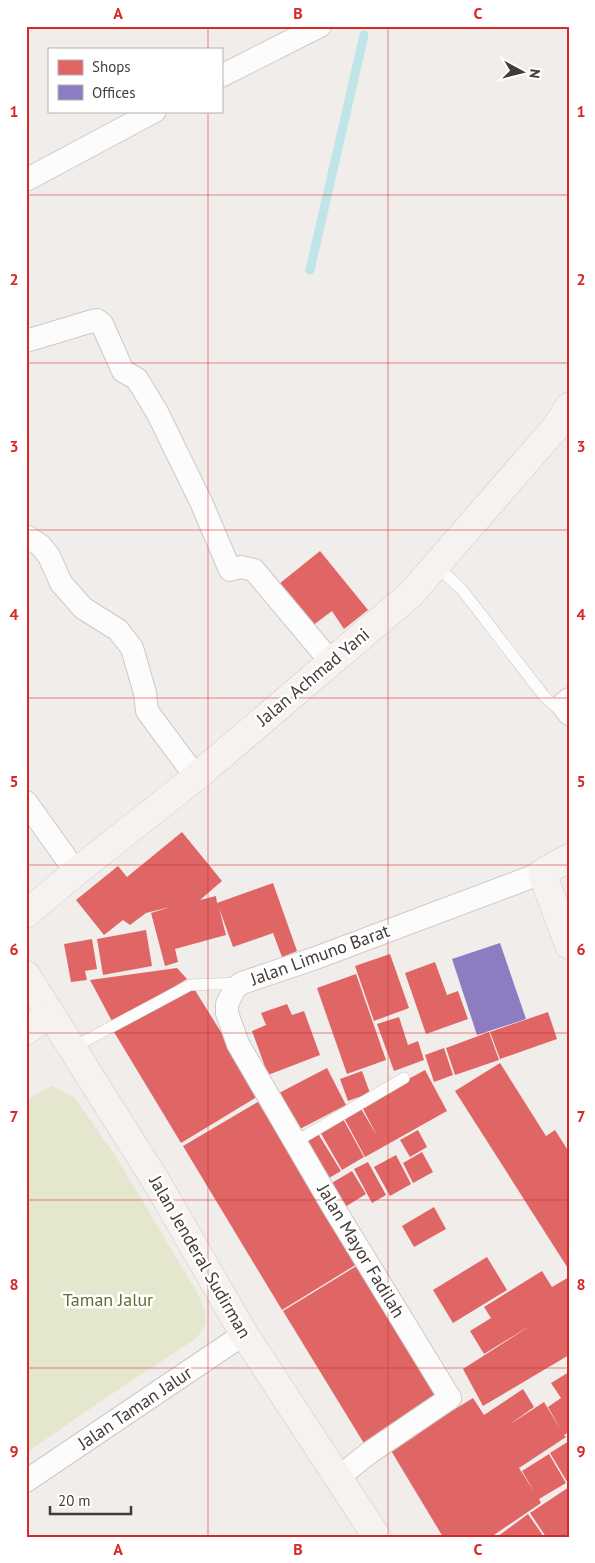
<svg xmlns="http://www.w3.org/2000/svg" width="595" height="1563" viewBox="0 0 595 1563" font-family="'PT Sans',sans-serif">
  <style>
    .green { fill: #e4e6cd }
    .shops { fill: #e06666 }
    .offices { fill: #8e7cc3 }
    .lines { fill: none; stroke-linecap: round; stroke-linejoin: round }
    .stream { stroke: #c0e5e8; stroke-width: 9 }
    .lane-casing { stroke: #ccc9c6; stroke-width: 12 }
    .street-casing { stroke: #ccc9c6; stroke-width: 24 }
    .secondary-casing { stroke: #cfc9c4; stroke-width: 29 }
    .lane { stroke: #fdfcfc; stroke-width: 11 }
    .street { stroke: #fdfcfc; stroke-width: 22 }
    .secondary { stroke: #f5f2f0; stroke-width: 28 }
    .grid { fill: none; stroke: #d62828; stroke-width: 1; stroke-opacity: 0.55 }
    .labels { text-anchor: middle; stroke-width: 5; stroke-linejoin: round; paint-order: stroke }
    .street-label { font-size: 18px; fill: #443b37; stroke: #fff }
    .park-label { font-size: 18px; fill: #5c6f32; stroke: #fff }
    .neatline { fill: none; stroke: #d62828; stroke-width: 2 }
    .grid-label { font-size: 16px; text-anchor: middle; font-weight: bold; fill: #d62828 }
  </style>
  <rect width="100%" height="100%" fill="#f0edea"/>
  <path class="green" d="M 52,1086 L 75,1098 L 118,1160 L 198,1294 C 206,1314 212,1322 195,1339 L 101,1401 L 26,1453 L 26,1100 Z"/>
  <g class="shops">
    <polygon points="320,551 368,610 344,629 332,611 308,629 274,588"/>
    <polygon points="182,832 222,881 200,900 216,896 217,903 273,883 297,951 282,957 273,933 233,947 219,908 226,935 175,949 178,962 165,966 151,913 170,907 146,913 130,925 123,920 104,935 76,900 118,866 127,877"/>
    <polygon points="146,930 152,966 103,975 97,939"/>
    <polygon points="92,939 97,969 85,971 87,980 71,982 64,944"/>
    <polygon points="390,954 409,1008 374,1021 355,966"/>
    <polygon points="435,962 447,995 458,991 468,1019 426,1034 405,973"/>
    <polygon points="177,968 187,979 113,1023 90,980"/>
    <polygon points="356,974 386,1060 347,1074 317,988"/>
    <polygon points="193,987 260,1095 181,1143 114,1032"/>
    <polygon points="287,1004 292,1015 304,1011 320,1055 268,1075 252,1031 266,1025 261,1013"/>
    <polygon points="548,1012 557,1039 500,1059 490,1032"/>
    <polygon points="399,1017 408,1045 418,1041 424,1060 394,1071 377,1024"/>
    <polygon points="489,1032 499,1060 455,1075 446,1048"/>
    <polygon points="444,1048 453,1075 434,1082 425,1055"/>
    <polygon points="500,1063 546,1136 555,1130 569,1152 569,1270 455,1091"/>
    <polygon points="327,1068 346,1105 298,1130 279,1093"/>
    <polygon points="425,1070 447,1111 365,1157 343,1116 360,1107 377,1136 361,1105"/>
    <polygon points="362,1071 370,1093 348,1101 340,1079"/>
    <polygon points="263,1099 362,1261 282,1310 183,1146"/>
    <polygon points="342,1117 364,1157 342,1170 319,1130"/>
    <polygon points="418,1130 427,1147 410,1157 400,1140"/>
    <polygon points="317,1132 341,1171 329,1178 306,1138"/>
    <polygon points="422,1152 433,1172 413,1183 403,1163"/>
    <polygon points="396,1155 411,1184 390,1196 374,1167"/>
    <polygon points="368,1162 386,1195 372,1203 354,1169"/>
    <polygon points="352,1171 366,1194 345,1207 330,1184"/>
    <polygon points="434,1207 446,1229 414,1247 402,1226"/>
    <polygon points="487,1257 507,1290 453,1323 433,1290"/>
    <polygon points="363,1262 446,1395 368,1450 283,1311"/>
    <polygon points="542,1271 552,1287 569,1277 569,1355 483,1406 463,1369 533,1324 484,1354 470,1331 491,1318 484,1307"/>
    <polygon points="569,1372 569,1432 564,1435 566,1437 519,1468 535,1493 522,1471 549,1454 566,1483 539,1499 541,1503 491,1537 443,1537 390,1449 473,1398 484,1415 523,1389 534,1407 509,1425 544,1402 561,1430 548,1407 561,1398 551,1383"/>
    <polygon points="569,1441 569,1485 550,1453"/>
    <polygon points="569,1487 569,1537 546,1537 530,1513"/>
    <polygon points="528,1514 544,1537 497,1537"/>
  </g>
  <polygon class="offices" points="500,943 526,1019 477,1035 452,959"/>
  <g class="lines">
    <polyline class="stream" points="310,270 364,35"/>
    <g class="lane-casing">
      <g id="lane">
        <polyline points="436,565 463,591 544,696 556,707 562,705"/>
        <polyline points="72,1048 190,985 240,983"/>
        <polyline points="295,1142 404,1078"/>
      </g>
    </g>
    <g class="street-casing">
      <g id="street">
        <polyline points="221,76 320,26"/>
        <polyline points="26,180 155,111"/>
        <polyline points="26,341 89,322 97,320 102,324 123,371 137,379 157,412 201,502 230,570 241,567 254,570 331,662"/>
        <polyline points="26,536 40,545 49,556 61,583 83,608 118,630 132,648 145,693 147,711 196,777"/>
        <polyline points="569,699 562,705 569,714"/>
        <polyline points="26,802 76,872"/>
        <polyline points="339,1477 369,1453 450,1398 332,1205 238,1044 227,1013 227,1004 235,988 242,983 313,959 542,873"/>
        <polyline points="26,1481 244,1334"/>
      </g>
    </g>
    <g class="secondary-casing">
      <g id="secondary">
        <polyline points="569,858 542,873 569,945"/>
        <polyline points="26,914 76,872 196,777 411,594 556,427 569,407"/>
        <polyline points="26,975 159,1186 244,1334 377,1537"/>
        <polyline points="26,1031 50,1013"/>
      </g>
    </g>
    <use href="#lane" class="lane"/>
    <use href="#street" class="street"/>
    <use href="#secondary" class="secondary"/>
  </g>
  <path class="grid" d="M 208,26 L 208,49M 388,26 L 388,1537M 208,111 L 208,1537M 26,195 L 569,195M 26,363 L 569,363M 26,530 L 569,530M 26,698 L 569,698M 26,865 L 569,865M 26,1033 L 569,1033M 26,1200 L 569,1200M 26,1368 L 569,1368"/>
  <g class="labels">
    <g class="street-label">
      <text transform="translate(313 677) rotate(-40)" y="6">Jalan Achmad Yani</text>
      <text transform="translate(320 955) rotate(-20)" y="6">Jalan Limuno Barat</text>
      <text transform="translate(361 1251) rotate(59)" y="6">Jalan Mayor Fadilah</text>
      <text transform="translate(200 1257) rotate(60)" y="6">Jalan Jenderal Sudirman</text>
      <text transform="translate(135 1408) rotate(-34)" y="6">Jalan Taman Jalur</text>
    </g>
    <g class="park-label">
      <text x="108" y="1306">Taman Jalur</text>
    </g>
  </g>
  <rect width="595" height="1563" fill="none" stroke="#ffffff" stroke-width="55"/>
  <rect x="48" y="48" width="175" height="65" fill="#ffffff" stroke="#b4b1af"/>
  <rect x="58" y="60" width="25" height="15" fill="#e06666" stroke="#b4b1af"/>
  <text x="92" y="72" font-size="15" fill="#443b37">Shops</text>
  <rect x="58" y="85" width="25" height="15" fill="#8e7cc3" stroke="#b4b1af"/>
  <text x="92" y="98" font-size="15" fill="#443b37">Offices</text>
  <g transform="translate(522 72) rotate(97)" stroke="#ffffff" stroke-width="4" paint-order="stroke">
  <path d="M0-4L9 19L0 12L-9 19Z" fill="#443b37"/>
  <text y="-8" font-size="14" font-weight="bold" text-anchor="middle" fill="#443b37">N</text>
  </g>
  <path d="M50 1506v8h81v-8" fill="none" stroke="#443b37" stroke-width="2.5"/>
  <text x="58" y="1506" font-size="15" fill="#443b37" stroke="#ffffff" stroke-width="4" paint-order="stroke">20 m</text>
  <rect x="28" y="28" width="540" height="1508" class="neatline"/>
  <g class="grid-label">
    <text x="118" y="19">A</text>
    <text x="298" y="19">B</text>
    <text x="478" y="19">C</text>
    <text x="14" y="117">1</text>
    <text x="581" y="117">1</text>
    <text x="14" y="285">2</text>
    <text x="581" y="285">2</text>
    <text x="14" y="452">3</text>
    <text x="581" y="452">3</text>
    <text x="14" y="620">4</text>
    <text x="581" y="620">4</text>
    <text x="14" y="787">5</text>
    <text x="581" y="787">5</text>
    <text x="14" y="955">6</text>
    <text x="581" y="955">6</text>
    <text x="14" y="1122">7</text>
    <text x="581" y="1122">7</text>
    <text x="14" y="1290">8</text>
    <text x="581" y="1290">8</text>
    <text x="14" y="1457">9</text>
    <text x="581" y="1457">9</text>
    <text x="118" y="1555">A</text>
    <text x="298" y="1555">B</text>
    <text x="478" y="1555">C</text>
  </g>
</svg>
